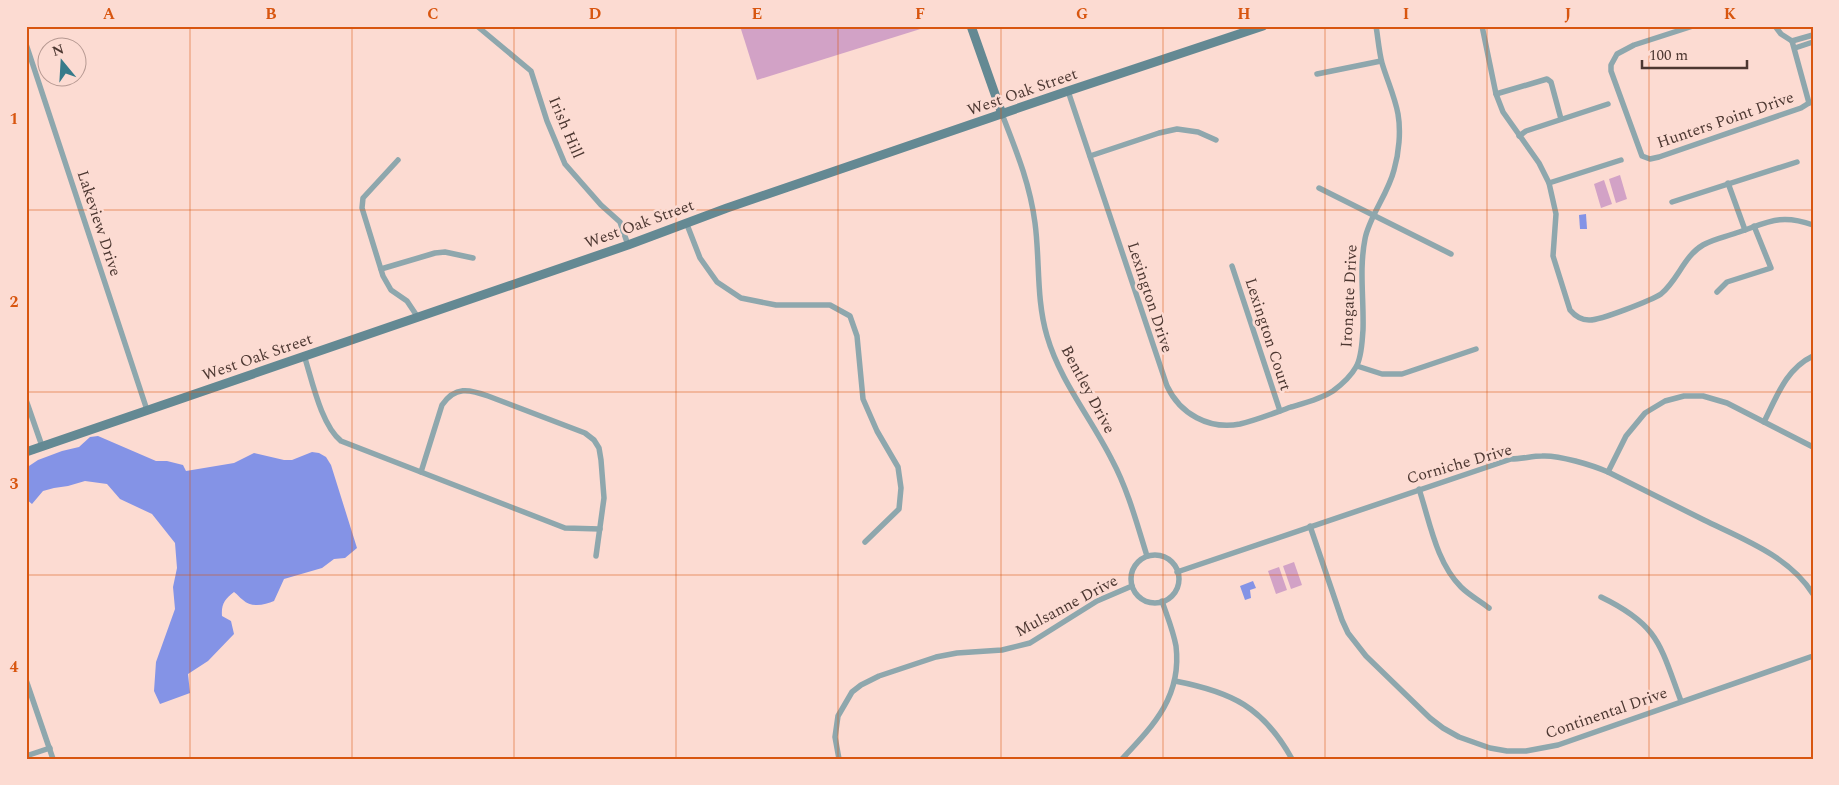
<svg xmlns="http://www.w3.org/2000/svg" width="1839" height="785" font-family="Spectral,serif">
<rect width="100%" height="100%" fill="#fcdbd2"/>
<g fill="#d2a2c6">
<path d="M740,26H930L757,80Z"/>
<path d="M1620,175L1627,199L1616,203L1609,179Z"/>
<path d="M1604,180L1612,204L1601,208L1594,184Z"/>
<path d="M1294,562L1302,585L1291,589L1283,566Z"/>
<path d="M1279,567L1287,590L1276,594L1268,571Z"/>
</g>
<g fill="#8493e6">
<path d="M1586,214L1587,229H1580L1579,215Z"/>
<path d="M98,436L156,461H167L183,465L186,471L234,463L254,453L284,460H292L312,452L319,453L326,457L331,465L357,548L345,558L334,559L322,568L284,579L274,601C265,605 251,608 243,600C239,597 238,595 234,592C225,599 221,604 222,616L231,621L234,634L208,661L188,674L190,693L160,704L154,691L156,662L175,609L173,587L177,568L175,543L152,514L120,499L107,484L85,481L68,486L54,488L43,491L32,504L26,499V468L38,460L62,451L79,447L90,437Z"/>
<path d="M1253,581L1256,588L1250,590L1251,598L1245,600L1240,586Z"/>
</g>
<g fill="none" stroke-linecap="round" stroke-linejoin="round">
<g stroke="#8ea7ad" stroke-width="5.5">
<path d="M477,26L531,71L547,121L565,164L601,205L620,222L628,245"/>
<path d="M1482,26L1496,94L1503,112L1539,163L1549,183L1556,214L1553,256L1570,310C1575,316 1581,320 1589,320C1599,321 1652,300 1661,294C1678,280 1684,256 1703,245C1713,239 1725,237 1736,233C1767,223 1779,213 1813,225"/>
<path d="M1693,26L1634,45L1617,54L1611,65V71L1642,156L1650,159L1659,157L1801,108L1809,103"/>
<path d="M1775,26L1781,34L1792,41"/>
<path d="M1792,41L1809,103"/>
<path d="M1792,41L1813,35"/>
<path d="M26,44L147,410"/>
<path d="M1795,48L1813,42"/>
<path d="M1317,74L1381,61"/>
<path d="M1068,91L1167,386C1180,414 1209,430 1240,424C1257,420 1274,413 1291,407C1305,403 1321,399 1333,391C1341,385 1351,376 1356,367C1362,357 1362,341 1363,330C1364,300 1359,269 1365,239C1369,217 1388,194 1394,170C1399,153 1401,131 1398,114C1395,97 1387,80 1382,63C1379,52 1378,38 1376,26"/>
<path d="M1496,94L1547,79L1551,82L1561,119"/>
<path d="M1002,114C1016,150 1030,184 1035,223C1040,260 1036,299 1047,336C1060,381 1091,418 1112,460C1128,490 1137,524 1147,556"/>
<path d="M1519,136L1526,131L1608,104"/>
<path d="M1090,156L1159,133L1177,129L1198,132L1216,140"/>
<path d="M398,160L363,198L362,208L383,276L391,290L407,301L417,316"/>
<path d="M1549,183L1621,160"/>
<path d="M1728,183L1745,230"/>
<path d="M1319,188L1451,254"/>
<path d="M1672,202L1797,162"/>
<path d="M686,222L700,258L717,282L741,298L776,305H830L850,316L857,336L863,399L877,431L898,467L901,488L899,509L865,542"/>
<path d="M1232,266L1280,411"/>
<path d="M381,269L435,253L445,252L473,258"/>
<path d="M1717,292L1727,282L1771,268L1754,226"/>
<path d="M304,355C312,380 321,425 341,441L565,528L600,529"/>
<path d="M1357,366L1382,374H1402L1476,349"/>
<path d="M26,400L42,446"/>
<path d="M1764,422C1777,396 1786,369 1813,356"/>
<path d="M421,472L442,405C455,386 469,389 488,396L585,433L594,440L599,448L601,460L604,498L596,556"/>
<path d="M1608,472L1626,436L1645,413L1665,401L1684,396H1703L1727,403L1813,447"/>
<path d="M1419,489C1430,522 1436,562 1461,587C1469,595 1480,601 1489,608"/>
<path d="M1310,526L1342,620L1348,633L1366,656L1430,718L1443,728L1459,737L1490,748L1507,751H1526L1558,745L1813,656"/>
<circle cx="1155" cy="579" r="24"/>
<path d="M1177,572L1511,459C1522,459 1532,456 1542,456C1559,455 1592,465 1608,472C1640,488 1672,504 1704,520C1743,539 1789,556 1813,594"/>
<path d="M1601,597C1659,625 1660,645 1681,701"/>
<path d="M26,680L53,759"/>
<path d="M1175,681C1232,692 1263,707 1292,759"/>
<path d="M26,756L50,748"/>
<path d="M839,759L835,737L838,716L852,692L861,685L879,676L936,657L957,653L1002,650L1030,643L1097,601L1132,586"/>
<path d="M1122,759C1154,725 1182,696 1176,646C1173,630 1167,616 1162,601"/>
</g>
<g stroke="#648993" stroke-width="9">
<path d="M971,26L1002,114"/>
<path d="M26,452L628,245L727,208L1068,91L1263,26"/>
</g>
</g>
<path fill="none" stroke="#d85610" stroke-width="1" stroke-opacity="0.55" d="M190,26V759M352,26V759M514,26V759M676,26V759M838,26V759M1001,26V759M1163,26V759M1325,26V759M1487,26V759M1649,26V759M26,210H1813M26,392H1813M26,575H1813"/>
<g text-anchor="middle" stroke-width="5" stroke-linejoin="round" paint-order="stroke">
<g font-size="16" fill="#4c3731" stroke="#fcdbd2">
<text transform="translate(1022 91) rotate(-19)" y="6">West Oak Street</text>
<text transform="translate(1725 119) rotate(-19)" y="6">Hunters Point Drive</text>
<text transform="translate(567 127) rotate(67)" y="6">Irish Hill</text>
<text transform="translate(100 223) rotate(72)" y="6">Lakeview Drive</text>
<text transform="translate(639 223) rotate(-20)" y="6">West Oak Street</text>
<text transform="translate(1348 296) rotate(-87)" y="6">Irongate Drive</text>
<text transform="translate(1151 297) rotate(72)" y="6">Lexington Drive</text>
<text transform="translate(1269 334) rotate(72)" y="6">Lexington Court</text>
<text transform="translate(257 356) rotate(-19)" y="6">West Oak Street</text>
<text transform="translate(1089 389) rotate(62)" y="6">Bentley Drive</text>
<text transform="translate(1459 463) rotate(-16)" y="6">Corniche Drive</text>
<text transform="translate(1066 605) rotate(-28)" y="6">Mulsanne Drive</text>
<text transform="translate(1606 712) rotate(-19)" y="6">Continental Drive</text>
</g>
</g>
<rect width="1839" height="785" fill="none" stroke="#fcdbd2" stroke-width="55"/>
<g transform="translate(62 62) rotate(342)"><circle r="24" fill="#fcdbd2" stroke="#b69992"/>
<path d="M0-4L9 19L0 12L-9 19Z" fill="#377b8a"/>
<text y="-8" font-size="14" font-weight="bold" text-anchor="middle" fill="#4c3731">N</text>
</g>
<path d="M1642 60v8h105v-8" fill="none" stroke="#4c3731" stroke-width="2.5"/>
<text x="1649" y="60" font-size="15" fill="#4c3731" stroke="#fcdbd2" stroke-width="4" paint-order="stroke">100 m</text>
<rect x="28" y="28" width="1784" height="730" fill="none" stroke="#d85610" stroke-width="2"/>
<g font-size="16" text-anchor="middle" font-weight="bold" fill="#d85610">
<text x="109" y="19">A</text>
<text x="271" y="19">B</text>
<text x="433" y="19">C</text>
<text x="595" y="19">D</text>
<text x="757" y="19">E</text>
<text x="920" y="19">F</text>
<text x="1082" y="19">G</text>
<text x="1244" y="19">H</text>
<text x="1406" y="19">I</text>
<text x="1568" y="19">J</text>
<text x="1730" y="19">K</text>
<text x="14" y="124">1</text>
<text x="14" y="307">2</text>
<text x="14" y="489">3</text>
<text x="14" y="672">4</text>
</g>
</svg>
